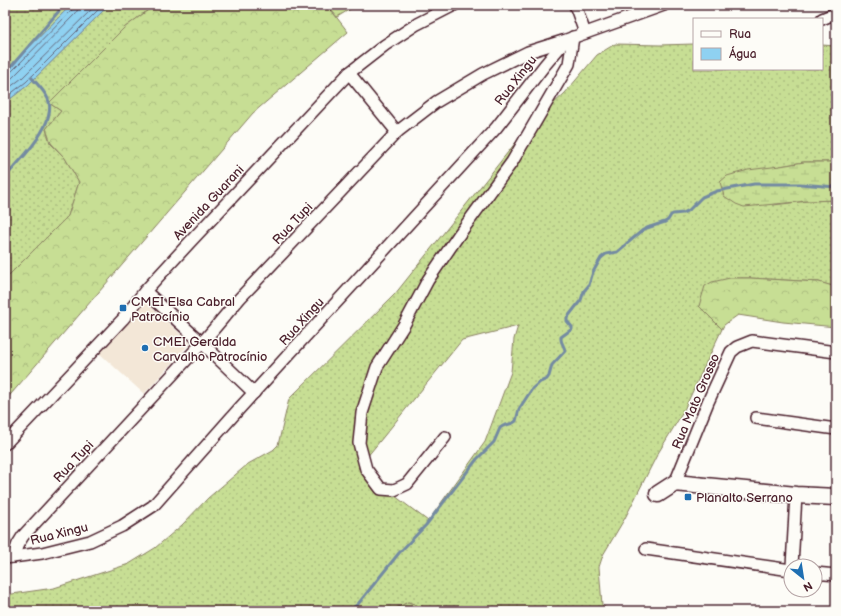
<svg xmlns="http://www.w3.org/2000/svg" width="841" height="616" font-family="'Balsamiq Sans',sans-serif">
<defs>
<pattern id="grass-dots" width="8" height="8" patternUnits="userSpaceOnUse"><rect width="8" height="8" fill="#c7de94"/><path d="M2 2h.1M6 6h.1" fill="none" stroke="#acbe80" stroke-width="1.8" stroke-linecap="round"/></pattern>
<pattern id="forest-crowns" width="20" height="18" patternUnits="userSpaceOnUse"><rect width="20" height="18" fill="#c7de94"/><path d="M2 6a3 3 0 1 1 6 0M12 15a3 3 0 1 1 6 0" fill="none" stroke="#acbe80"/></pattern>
<pattern id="wetland-marsh" width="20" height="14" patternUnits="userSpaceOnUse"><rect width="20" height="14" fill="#c7de94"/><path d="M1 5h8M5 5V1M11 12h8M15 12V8" fill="none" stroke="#acbe80"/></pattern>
</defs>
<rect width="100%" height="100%" fill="#fdfcf7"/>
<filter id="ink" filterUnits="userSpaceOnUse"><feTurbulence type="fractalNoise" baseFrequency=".025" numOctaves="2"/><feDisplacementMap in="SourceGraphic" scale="8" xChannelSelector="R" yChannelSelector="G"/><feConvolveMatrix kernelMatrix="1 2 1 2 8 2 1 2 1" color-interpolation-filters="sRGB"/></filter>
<g filter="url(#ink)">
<path fill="#f3e7d7" d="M146,302L190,343L144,394L99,353Z"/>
<g fill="url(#grass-dots)" stroke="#887e60" fill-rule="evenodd">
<path d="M5,5H71L5,72Z"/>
<path d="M109,5H155L124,28L49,103L61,111L46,129L50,143L65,158L79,182L68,216L5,279V103L28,85Z"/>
<path d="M327,5H357L337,17Z"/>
<path d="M615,44L660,45L694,44V69H822V45L836,46V162H804L780,166L773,205L807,201L836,200V287L819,282L750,278H730L699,306L722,329L683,412L657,455L625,518L603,555L599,567L602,605L610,611H426L425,608L408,602L391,611H5V595L54,588L129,564L155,548L182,525L208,498L248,464L273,450L278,445L289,399L395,294L528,127L565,93L597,55ZM518,326L514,339L511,372L485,442L428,521L358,468L462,340Z"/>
</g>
<g fill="url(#forest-crowns)" stroke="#887e60">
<path d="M155,5H327L348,32L253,113L5,401V279L68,216L79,182L65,158L51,143L46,129L61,111L49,103L124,28Z"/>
<path d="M730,278H750L819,282L836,287V327L783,322L738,315L724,325L722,329L699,306L705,286L712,282Z"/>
</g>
<g fill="url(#wetland-marsh)" stroke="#887e60">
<path d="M804,162H836V200L807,201L744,207L736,204L724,196L720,182L727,176L748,170L780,166Z"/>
<path d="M408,602L425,608L426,611H391Z"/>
</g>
<path fill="#8fd1f1" stroke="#738aa2" d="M71,5H109L28,85L5,103V72Z"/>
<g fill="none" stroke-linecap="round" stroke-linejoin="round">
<g stroke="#66667a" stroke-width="1">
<path d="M5,75L9,74L15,68L73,9L74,5"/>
<path d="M5,80L11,79L18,72L76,13L78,9L79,5"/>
<path d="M5,91L22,78L96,5"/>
<path d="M5,98L26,82L103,5"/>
</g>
<g stroke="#738aa2" stroke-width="3">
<path d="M5,72L9,69L59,11L65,5"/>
<path d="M5,177C20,161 58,123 48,99C44,90 37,84 31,77"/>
<path d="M349,611L358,604L399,553L426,525L477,459L494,442L500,428L503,426L513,423L516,421L519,409L532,389L540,382L547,379L549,376L552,365L565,351C565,346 560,343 561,337L572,329V327L567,321V318L581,300L584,291L589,285L593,272L601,258L606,254L617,252L643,230L647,228L665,222L668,220L671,215L673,214L683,213L689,210L702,197L717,191L754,184H800L836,187"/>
</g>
<g stroke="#4a1f2b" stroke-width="14">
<g id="street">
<path d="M575,5L585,33"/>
<path d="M822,19L836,13"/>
<path d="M349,73L397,132"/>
<path d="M145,291L202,343L254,393"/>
<path d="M756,418L836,429"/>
<path d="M445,437L407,484L394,490L381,489L366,469L359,443L362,413L377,367L404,325L428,280L458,236L512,162L569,64L573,37"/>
<path d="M5,444L123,319L145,291L190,242L349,73L385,45L417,24L454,5"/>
<path d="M675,483L708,402L731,352L737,347L752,341L836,352"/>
<path d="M646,549L791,570"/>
<path d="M13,557L18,544L23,536L202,343L240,298L397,132L436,102L483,74L528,52L566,40L664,5"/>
<path d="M5,558L42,553L90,541L122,526L153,506L238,410L496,128L544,66L565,41"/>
<path d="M792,566L796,495"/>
<path d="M815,573L836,575"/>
</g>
</g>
<g stroke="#4a1f2b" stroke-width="19">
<path id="secondary" d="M658,494L675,483L796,495L836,497"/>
</g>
<use href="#street" stroke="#fdfcf7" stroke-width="11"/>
<use href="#secondary" stroke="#fdfcf7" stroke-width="16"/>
</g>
</g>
<g fill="#1f6fb2" stroke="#fdfcf7" stroke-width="1.5">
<rect x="119" y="304" width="8" height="8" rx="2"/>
<circle cx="145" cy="348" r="4"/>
<rect x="684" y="493" width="8" height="8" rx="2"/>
</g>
<g text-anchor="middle" stroke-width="3" stroke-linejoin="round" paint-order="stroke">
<g font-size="13" fill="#4a1f2b" stroke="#fdfcf7">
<text transform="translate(515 80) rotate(-52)" y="5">Rua Xingu</text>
<text transform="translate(208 202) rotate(-47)" y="5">Avenida Guarani</text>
<text transform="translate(292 223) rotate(-47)" y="5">Rua Tupi</text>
<text transform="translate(301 321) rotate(-48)" y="5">Rua Xingu</text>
<text transform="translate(695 401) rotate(-67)" y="5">Rua Mato Grosso</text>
<text transform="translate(73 461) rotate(-47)" y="5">Rua Tupi</text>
<text transform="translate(59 533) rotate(-14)" y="5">Rua Xingu</text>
</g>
<g font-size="13" fill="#4a1f2b" stroke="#fdfcf7" text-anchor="start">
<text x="131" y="306">CMEI Elsa Cabral<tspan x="131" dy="15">Patrocínio</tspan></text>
<text x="153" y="346">CMEI Geralda<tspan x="153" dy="15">Carvalho Patrocínio</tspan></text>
<text x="696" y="502">Planalto Serrano</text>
</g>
</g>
<rect width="841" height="616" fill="none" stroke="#fdfcf7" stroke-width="20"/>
<rect x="10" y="10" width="821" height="596" fill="none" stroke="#4a1f2b" stroke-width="1.5" filter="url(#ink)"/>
<rect x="693" y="18" width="130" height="52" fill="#fdfcf7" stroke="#b5a4a5"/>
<rect x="701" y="31" width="20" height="6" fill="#fdfcf7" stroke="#b5a4a5"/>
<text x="729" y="38" font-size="12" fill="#4a1f2b">Rua</text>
<rect x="701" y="48" width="20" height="12" fill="#8fd1f1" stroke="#b5a4a5"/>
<text x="729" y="58" font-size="12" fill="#4a1f2b">Água</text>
<g transform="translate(803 578) rotate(150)"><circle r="19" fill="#fdfcf7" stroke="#b5a4a5"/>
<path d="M0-3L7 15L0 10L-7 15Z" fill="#1f6fb2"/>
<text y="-6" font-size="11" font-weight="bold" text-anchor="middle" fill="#4a1f2b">N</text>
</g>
</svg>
